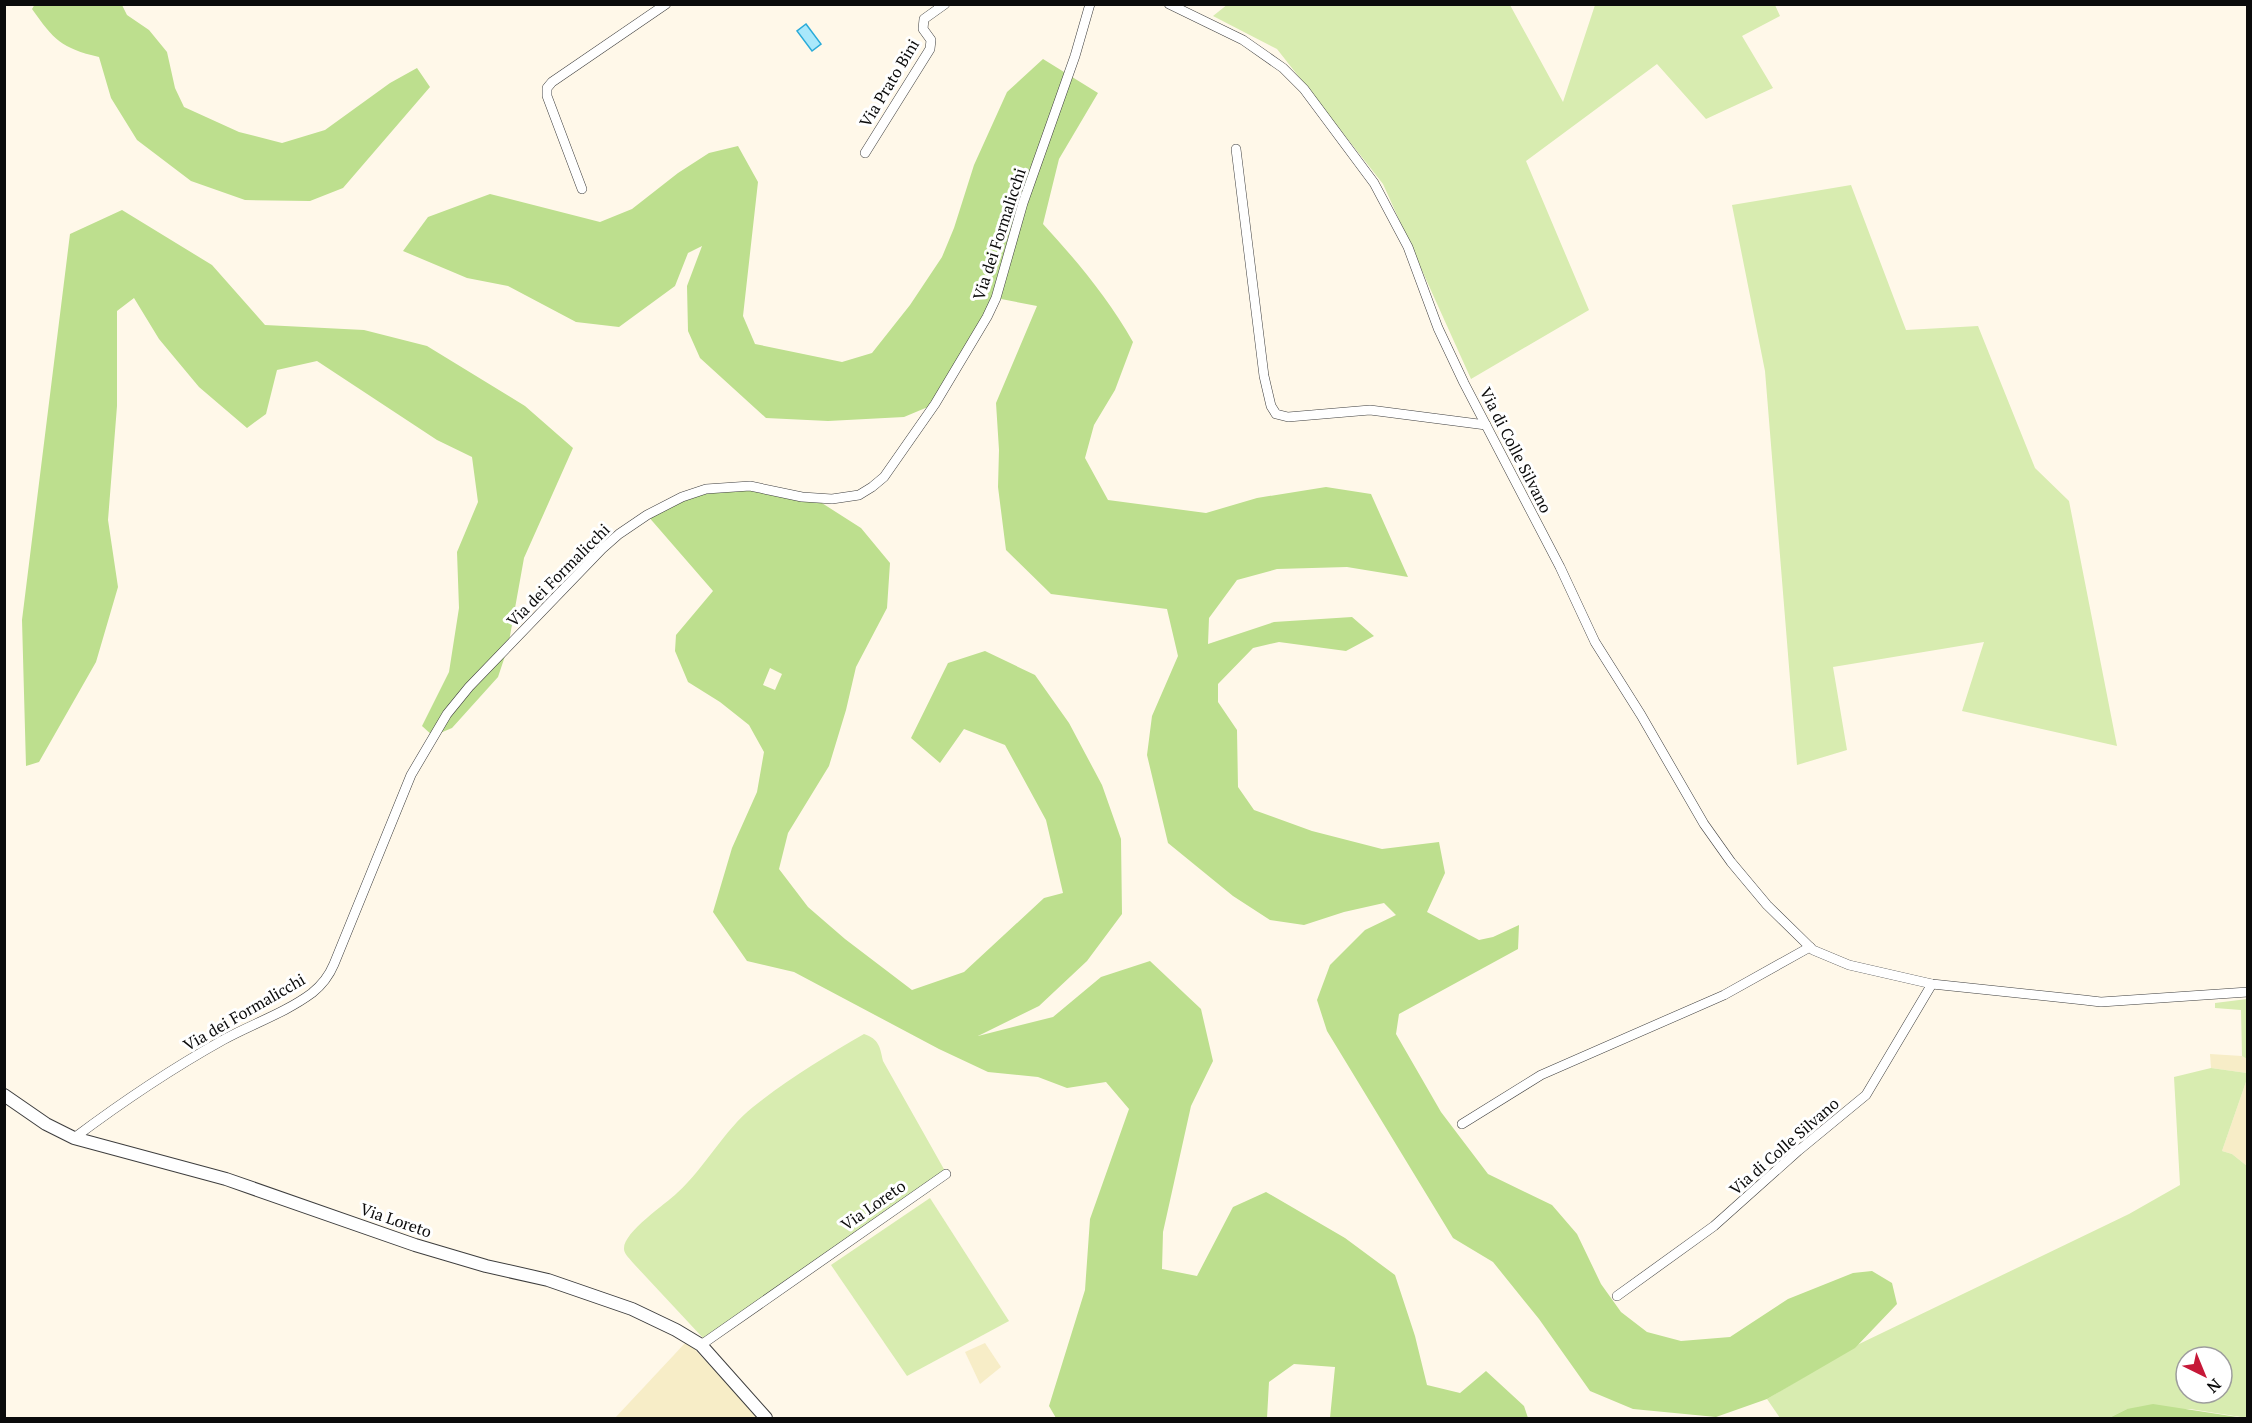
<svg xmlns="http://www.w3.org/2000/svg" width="2252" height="1423" font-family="'PT Serif',serif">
<rect width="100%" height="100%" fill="#fff8e9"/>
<g fill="#f7edc7">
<path d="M2210,1054L2242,1056L2247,1059V1073L2211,1068Z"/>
<path d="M2247,1079V1166L2232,1154L2222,1151Z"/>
<path d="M687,1341L759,1418H615Z"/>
<path d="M985,1343L1001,1367L980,1384L965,1352Z"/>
</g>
<g fill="#d8ecb0" fill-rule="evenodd">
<path d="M1228,4L1510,5L1563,102L1595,5H1775L1780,16L1742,36L1773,88L1706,119L1657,64L1526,161L1589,310L1471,379L1383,184L1277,49L1213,16Z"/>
<path d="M1851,185L1906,330L1978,326L2035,468L2069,501L2117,746L1962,711L1984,642L1833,667L1847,750L1797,765L1765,371L1732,205Z"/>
<path d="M2247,999H2248L2247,1059L2242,1056L2241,1010L2215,1008V1003Z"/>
<path d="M864,1034C879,1039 880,1047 883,1061L945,1171L703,1338L634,1264C631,1260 624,1254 624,1249C623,1232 666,1204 677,1193C705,1168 724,1130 753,1107C788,1079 826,1056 864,1034Z"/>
<path d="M2211,1068L2247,1073V1079L2222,1151L2232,1154L2247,1166V1418L2190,1409H2127L2109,1418H1780L1767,1399L1857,1345L2129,1214L2180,1185L2174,1077ZM2186,1357H2222V1393H2186Z"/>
<path d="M930,1198L1009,1321L907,1376L831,1265Z"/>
</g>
<g fill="#bddf8e" fill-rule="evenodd">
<path d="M35,4L122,5L127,15L149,30L167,52L175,88L184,107L239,132L282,143L325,130L390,83L417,68L430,87L343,188L310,201L245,200L191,181L137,140L111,98L99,57C61,48 54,40 32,9Z"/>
<path d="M1043,59L1098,93L1059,159L1043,224C1077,261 1108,298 1133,342L1115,390L1094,425L1085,458L1108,500L1206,513L1257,498L1326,487L1371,494L1408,577L1347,567L1277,569L1237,580L1209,618L1208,644L1274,622L1352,617L1374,636L1346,651L1279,642L1253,648L1218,684V702L1237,730L1238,787L1254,810L1312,831L1382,849L1439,842L1445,873L1427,912L1479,940L1493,937L1519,925L1518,949L1399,1014L1396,1034L1441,1112L1488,1174L1552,1205L1577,1234L1601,1284L1621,1312L1647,1332L1681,1341L1730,1337L1788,1299L1853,1273L1872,1271L1892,1283L1897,1304L1855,1348L1767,1399L1716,1417L1633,1409L1590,1391L1539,1319L1493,1262L1453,1238L1327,1031L1317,1000L1330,965L1365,930L1396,915L1384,903L1344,912L1304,925L1270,920L1233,896L1168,843L1147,755L1152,716L1178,656L1167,609L1051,594L1006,550L998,487L999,450L996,403L1037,306L996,298L935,404L904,417L828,421L766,418L700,358L688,331L687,286L702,246L688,253L675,286L619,327L576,322L508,286L467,278L403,251L428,217L490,194L600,222L632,209L678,173L709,153L738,146L758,182L743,316L755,344L842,362L872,353L910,305L942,257L954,228L974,165L1007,92Z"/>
<path d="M122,210L212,265L265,325L364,330L427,346L525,406L573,448L524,558L508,647L498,677L452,728L433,736L422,726L449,672L459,608L457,552L478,502L472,457L437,440L317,361L277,370L266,414L247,428L199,387L159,339L134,298L117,311V406L108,520L118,587L96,662L39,762L26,766L22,620L70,234Z"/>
<path d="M719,487L814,498L861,528L890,563L887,608L856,667L846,710L829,766L788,833L779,869L808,907L845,939L912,990L964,972L1044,898L1063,893L1046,820L1005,745L964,729L940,763L911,738L948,663L985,651L1035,675L1069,723L1102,785L1121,839L1122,914L1087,961L1039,1006L978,1036L1053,1017L1101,977L1150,961L1201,1009L1213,1061L1191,1106L1163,1232L1162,1269L1197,1276L1233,1207L1266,1192L1345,1238L1395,1275L1415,1336L1427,1385L1460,1393L1486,1371L1524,1406L1528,1418H1330L1335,1367L1294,1364L1269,1382L1267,1418H1056L1049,1406L1085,1290L1090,1219L1129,1109L1106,1082L1067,1088L1038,1077L988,1072L939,1049L794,972L747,961L713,912L732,848L757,792L764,752L749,725L720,702L688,682L675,651L676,635L713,591L647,515ZM770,668L782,674L775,690L763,685Z"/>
<path d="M2153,1404L2244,1418H2109L2127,1409Z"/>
</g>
<path fill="#a9e8fb" stroke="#2aabd9" stroke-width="1.5" d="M806,24L821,44L812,51L797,31Z"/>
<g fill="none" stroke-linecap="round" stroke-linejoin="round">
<g stroke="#3e3e3e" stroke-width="10">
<g id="minor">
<path d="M1169,4L1243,40L1283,68L1304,89L1374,183L1408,247L1438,328L1464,383L1560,567L1595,642L1641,715L1704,824L1731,862L1767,905L1813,950L1849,965L1932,984L2084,1000L2101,1002L2248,992"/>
<path d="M1236,149L1264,376L1271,406L1276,414L1288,417L1370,410L1486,425"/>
<path d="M865,153L930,49L931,40L923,29L924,19L945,4"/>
<path d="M582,189L547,96V88L552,82L666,4"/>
<path d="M1462,1124L1541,1075L1724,995L1810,947"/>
<path d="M74,1138C122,1102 171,1069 223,1040C252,1024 285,1013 312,993C322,985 329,976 334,964L411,775L447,714L469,687L602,549L619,534L647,515L682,497L706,489L750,486L802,497L832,499L859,495L872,487L884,477L935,404L987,317L996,298L1023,203L1075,56L1090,4"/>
<path d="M1617,1296L1714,1226L1798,1151L1866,1095L1932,984"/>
<path d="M701,1345L946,1174"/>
</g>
</g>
<g stroke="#3e3e3e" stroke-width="14">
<path id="tertiary" d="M4,1095L46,1124L74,1138L226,1179L415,1245L486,1266L548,1280L632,1309L676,1330L701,1345L766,1418"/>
</g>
<use href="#minor" stroke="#fff" stroke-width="9"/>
<use href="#tertiary" stroke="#fff" stroke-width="12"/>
</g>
<g text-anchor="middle" stroke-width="6" stroke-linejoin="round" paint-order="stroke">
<g font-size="16" fill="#0b0b0b" stroke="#fff">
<text transform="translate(889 83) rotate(-59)" y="6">Via Prato Bini</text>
<text transform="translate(999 234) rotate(-72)" y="6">Via dei Formalicchi</text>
<text transform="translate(1516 450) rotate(63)" y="6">Via di Colle Silvano</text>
<text transform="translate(558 575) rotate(-45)" y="6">Via dei Formalicchi</text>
<text transform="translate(244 1012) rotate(-30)" y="6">Via dei Formalicchi</text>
<text transform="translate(1784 1146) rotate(-41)" y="6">Via di Colle Silvano</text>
<text transform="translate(873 1205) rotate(-35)" y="6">Via Loreto</text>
<text transform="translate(396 1220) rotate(19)" y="6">Via Loreto</text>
</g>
</g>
<rect width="2252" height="1423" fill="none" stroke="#0b0b0b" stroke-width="12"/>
<g transform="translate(2204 1375) rotate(137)"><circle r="28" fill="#ffffff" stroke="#9d9d9d" stroke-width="1.5"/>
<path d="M0-4.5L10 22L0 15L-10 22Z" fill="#c61838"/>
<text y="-9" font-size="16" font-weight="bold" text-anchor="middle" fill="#0b0b0b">N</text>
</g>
</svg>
